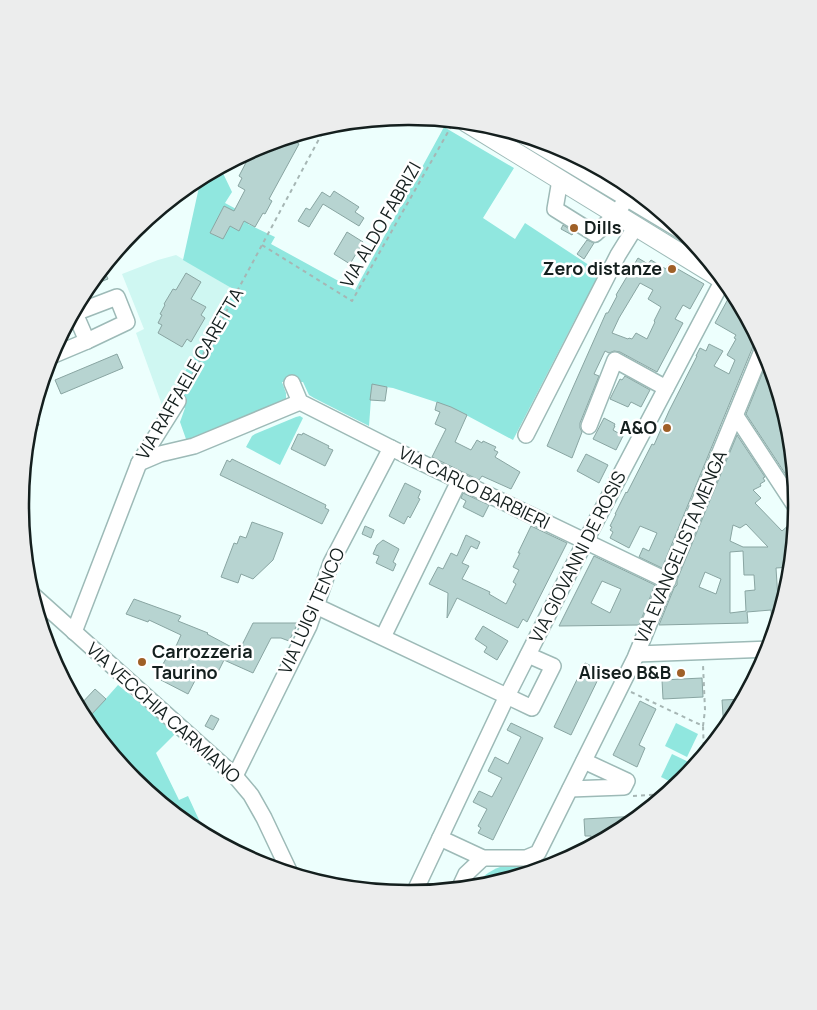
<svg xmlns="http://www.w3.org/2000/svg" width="817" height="1010" font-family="Manrope,sans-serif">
<rect width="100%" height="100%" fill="#edfffd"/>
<path fill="#cff7f2" d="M176,255L233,289L163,408L136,333L144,329L122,274L158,260Z"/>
<g fill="#90e7df">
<path d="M444,127L514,168L483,218L515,239L525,223L601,273L579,312L513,440L451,407L393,388L372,385L369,426L314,398L309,395L303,382H282L286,393V400L190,440L186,439L180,422L185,408L169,399L233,289L183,260L201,178L220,167L232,192L225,203L238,210L237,213L224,206L210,233L223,239L230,226L239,231L248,215V224L275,237L271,244L355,290Z"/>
<path d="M300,416L303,418L280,465L246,447L252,436L255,434L296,417Z"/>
<path d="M118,685L177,732L156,753L179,800L188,796L206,835L192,828L134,780L86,721Z"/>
<path d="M676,723L698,734L687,757L665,746Z"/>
<path d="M672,754L695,765L683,780L677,785L661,777Z"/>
<path d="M557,864L484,886L475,887C481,877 489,871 500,867Z"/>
</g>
<g fill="#b7d4d1" stroke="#89a5a2" fill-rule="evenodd">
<path d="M301,134L296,142L299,144L269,199L272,201L265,214L263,213L255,227L244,221L239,231L230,226L223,239L210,233L224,206L234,211L245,190L238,186L242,178L239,176L250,155L246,153L260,146Z"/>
<path d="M334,191L359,207L355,212L364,218L359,226L323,204L309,227L298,221L306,208L310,210L322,192L330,197Z"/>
<path d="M563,225L574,232L572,235L561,229Z"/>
<path d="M347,232L363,242L350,264L334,254Z"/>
<path d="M587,240L594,243L584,259L577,254Z"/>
<path d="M638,258L648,264L651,260L666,269L669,264L704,284L690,309L683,305L675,319L683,323L657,372L620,352L614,351L609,353L605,351L594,374L599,376L580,423V428L582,432L572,458L547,446L606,313H608L617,296L616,295ZM640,283L653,290L648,299L661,307L654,321L655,322L647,339L636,333L632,339L629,338L628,339L612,333L619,318Z"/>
<path d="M103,268L108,279L87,287Z"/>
<path d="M186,273L201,282L191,299L206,307L201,315L205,318L191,342L187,339L182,347L158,333L162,325L158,323L162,315L160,314L165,305L164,304L173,289L176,290Z"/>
<path d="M728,299L741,307L759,340L754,344L662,568L639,557L643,548L649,551L657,533L640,526L629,548L610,538L613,532L610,530L612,527L610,526L616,514H615L626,492L627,493L652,444L654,445L669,411L697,356H696L700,348L706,351L709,344L723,351L714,366L729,374L735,360L727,355L736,339L734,338L736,335L715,323Z"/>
<path d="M117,354L123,368L61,394L55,380Z"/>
<path d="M768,359L790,429L794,479L792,484L746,414Z"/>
<path d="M625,376L650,390L641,407L631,402L628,407L610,399L620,379L622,380Z"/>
<path d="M372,384L387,387L385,401L370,400Z"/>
<path d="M437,402L451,407L467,415L455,442L471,450L477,440L482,443L483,441L496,447L494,450L498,452L495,457L520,472L511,489L482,476L479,480L432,457L446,429L435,424L440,412L435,410Z"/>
<path d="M33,410L39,425L27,430L28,429Z"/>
<path d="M604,418L615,424L614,426H615L613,430L623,436L616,450L593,439Z"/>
<path d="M303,433L329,446L328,448L333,450L325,466L291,449L298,434L302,435Z"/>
<path d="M737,435L765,477L763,478L765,481L760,484L761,486L753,490L761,498L755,503L782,531L791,523L792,546L791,567L776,568L779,615L773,635L771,610L747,612L748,623L659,625L674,588L677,585V580ZM746,524L768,547H743L730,541L733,525L740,528ZM743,551L744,575H754L755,590L745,591L746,611L730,613V552ZM705,572L721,579L716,594L699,587Z"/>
<path d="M586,454L608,465L599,483L577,471Z"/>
<path d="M232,459L326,505L325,508L329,510L322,524L220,475L227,460L230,462Z"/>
<path d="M405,483L421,491L418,498L420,499L410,518L408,516L404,524L389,516Z"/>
<path d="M463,493L489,505L483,517L463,507L466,501L461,498Z"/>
<path d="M252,522L283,533L273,560L253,579L241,574L238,583L221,577L234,543L237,544L240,536L246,538Z"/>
<path d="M365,526L374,530L371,538L362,534Z"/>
<path d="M531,526L567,543L527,622L523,619L518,628L457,598L447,618L448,593L429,584L438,567L443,569L451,553L457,556L466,535L480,542L477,549L471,546L462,563L469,566L462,579L490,592L489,594L506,604L516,584L513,582L519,570L513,567L520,553H518Z"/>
<path d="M383,540L399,549L393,562L396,564L393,571L376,563L379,556L373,554L377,545Z"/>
<path d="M594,556L655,585L639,625L559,626ZM602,581L621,589L610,613L591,603Z"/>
<path d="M134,599L181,616L178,621L208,633L207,634L239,651L253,623H298L289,641L281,638H271L253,673L224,660L215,678L200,671L188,694L159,679L163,671L160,669L170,652L173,653L181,635L149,620L148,622L126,614Z"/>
<path d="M483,626L508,641L497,660L484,652L487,647L475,639Z"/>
<path d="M585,663L602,671L571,735L554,727Z"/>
<path d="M702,678L703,697L663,699L662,680Z"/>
<path d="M95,689L106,699L91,715L80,705Z"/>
<path d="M743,699L731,721L724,730L722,700Z"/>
<path d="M640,701L656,709L639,745L645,748L637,767L613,755Z"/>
<path d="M211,715L219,719L213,730L205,726Z"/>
<path d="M511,723L543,738L493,840L478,833L481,828L478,826L487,809L473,802L479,791L492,797L502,778L488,771L495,757L508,764L521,737L507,730Z"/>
<path d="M639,816L624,828L605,838L591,839V836H585L584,819Z"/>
</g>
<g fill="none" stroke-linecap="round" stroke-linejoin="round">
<g stroke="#9dbab7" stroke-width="18">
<g id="minor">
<path d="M521,135L686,234"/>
<path d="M560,180L555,209L595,234L617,214L632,188"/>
<path d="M74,311L87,341"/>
<path d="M49,357L87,341L127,322L117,297L75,313"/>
<path d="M292,383L300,402L391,448L668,581"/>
<path d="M736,416L797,509"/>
<path d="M589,426L615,360L666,388"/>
<path d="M526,435L618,255L636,226"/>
<path d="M139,463L160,454L194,446L300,402"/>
<path d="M32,594L235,776L251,795L264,818L290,873"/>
<path d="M316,606L532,708L553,666L528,655"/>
<path d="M74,632L139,463L178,401"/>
<path d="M383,637L459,481"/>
<path d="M637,654L769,649"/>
<path d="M235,776L309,626L331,563L391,448"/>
<path d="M570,789L624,787L627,781L584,761"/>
<path d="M440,838L483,858H526L538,853L635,658L763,348"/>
<path d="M459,889L466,874L483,858"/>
<path d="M414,893L507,696L585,542L723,280"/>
</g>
</g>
<g stroke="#9dbab7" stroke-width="21">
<path id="major" d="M466,122L725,281"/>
</g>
<g stroke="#a6b6b4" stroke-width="2" stroke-dasharray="4 4" stroke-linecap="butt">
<path d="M262,245L352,301L452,125"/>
<path d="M184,390L326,126"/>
<path d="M631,692L703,726L704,754"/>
<path d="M703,726L705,710L703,665"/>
<path d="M633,796L665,794"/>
</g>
<use href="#minor" stroke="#fff" stroke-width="15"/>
<use href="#major" stroke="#fff" stroke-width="19"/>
</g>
<g fill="#9f6027" stroke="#fff" stroke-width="2">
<circle cx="574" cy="228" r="5"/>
<circle cx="672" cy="269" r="5"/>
<circle cx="667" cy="428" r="5"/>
<circle cx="142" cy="662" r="5"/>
<circle cx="681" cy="673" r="5"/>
</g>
<g text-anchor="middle" stroke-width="5" stroke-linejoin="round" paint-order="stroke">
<g font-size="18" fill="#141f1e" stroke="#fff">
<text transform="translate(381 225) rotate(-60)" y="6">VIA ALDO FABRIZI</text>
<text transform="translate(190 374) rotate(-60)" y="6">VIA RAFFAELE CARETTA</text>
<text transform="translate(474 488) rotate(26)" y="6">VIA CARLO BARBIERI</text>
<text transform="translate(681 547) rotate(-67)" y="6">VIA EVANGELISTA MENGA</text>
<text transform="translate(578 557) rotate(-63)" y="6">VIA GIOVANNI DE ROSIS</text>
<text transform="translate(312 611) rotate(-66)" y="6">VIA LUIGI TENCO</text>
<text transform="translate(163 713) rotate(42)" y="6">VIA VECCHIA CARMIANO</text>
</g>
<g font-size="18" font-weight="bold" fill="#141f1e" stroke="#fff" text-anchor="end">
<text x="584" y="234" text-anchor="start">Dills</text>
<text x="662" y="275">Zero distanze</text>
<text x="657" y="434">A&amp;O</text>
<text x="152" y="658" text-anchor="start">Carrozzeria<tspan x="152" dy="21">Taurino</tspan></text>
<text x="671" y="679">Aliseo B&amp;B</text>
</g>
</g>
<path d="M0 0H817V1010H0ZM408 125H409A379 379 0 0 1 788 504V506A379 379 0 0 1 409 885H408A379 379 0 0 1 29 506V504A379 379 0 0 1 408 125Z" fill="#eceded" fill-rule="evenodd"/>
<path fill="none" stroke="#141f1e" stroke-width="2.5" d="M408 125H409A379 379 0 0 1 788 504V506A379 379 0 0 1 409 885H408A379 379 0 0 1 29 506V504A379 379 0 0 1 408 125Z"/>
</svg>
